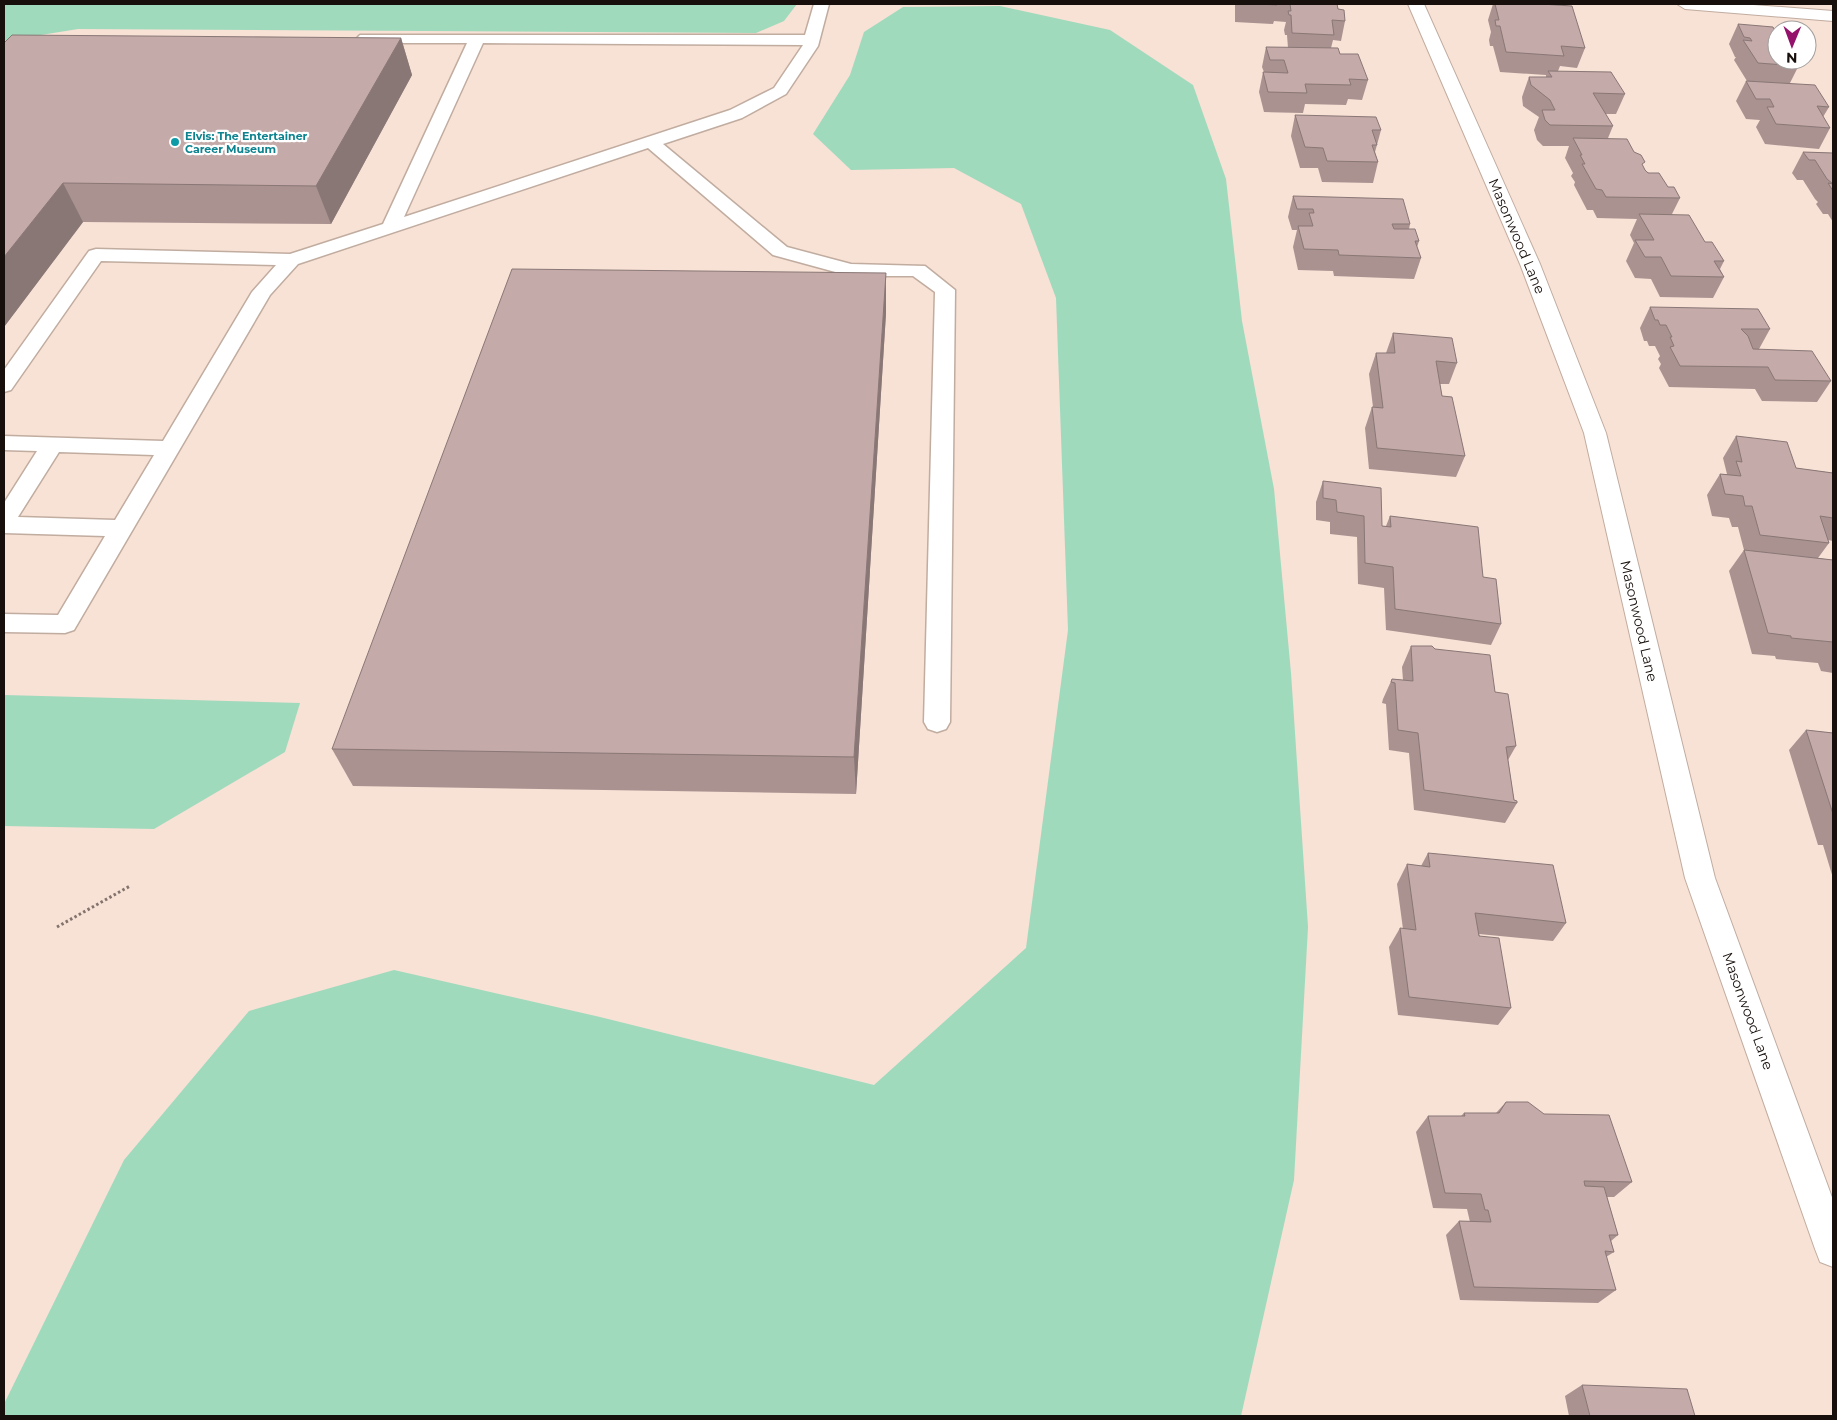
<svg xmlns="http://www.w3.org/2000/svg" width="1837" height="1420" font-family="Montserrat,sans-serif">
<rect width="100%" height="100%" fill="#f8e1d5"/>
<g fill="#9fdabd">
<path d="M4,4H797L784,21L756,33L78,29L4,41Z"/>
<path d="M1000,6L1110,30L1193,85L1226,179L1242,321L1274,489L1291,673L1308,927L1294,1180L1241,1416H4V1404L124,1160L249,1011L394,970L600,1017L874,1085L1026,948L1068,630L1056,298L1021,204L954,168L851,170L813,134L850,75L864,32L903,7Z"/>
<path d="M4,695L300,703L285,752L154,829L4,826Z"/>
</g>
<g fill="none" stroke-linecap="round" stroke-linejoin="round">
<g stroke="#c1aca0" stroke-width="3">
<path id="lane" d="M814,4H829L818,46L786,94L742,118L663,144L787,247L851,264L925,266L955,290L950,722L946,729L937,732L928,729L924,722L935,292L913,276H850L773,255L648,148L298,264L270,295L74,630L65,633L4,632V614L58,615L105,536L4,533V503L37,451L4,450V436L163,441L252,292L276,265L101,261L11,390L4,392V370L89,251L96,249L290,254L383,224L467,43H365L357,38L360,35H805ZM483,43L803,45L774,88L730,110L404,217ZM59,452L154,455L115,520L18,517Z"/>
</g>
<g stroke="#c1aca0" stroke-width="2">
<path id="street" d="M1408,4H1424L1540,264L1606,433L1715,878L1833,1200V1267L1820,1262L1815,1249L1685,878L1584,433L1520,264Z"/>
</g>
<g stroke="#c1aca0" stroke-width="2">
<path id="secondary" d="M1677,4H1740L1833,11V21L1685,9Z"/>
</g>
<path stroke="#83736c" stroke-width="3" stroke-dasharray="2.5 2.5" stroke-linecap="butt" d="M57,927L130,886"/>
<use href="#lane" fill="#fff" fill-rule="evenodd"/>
<use href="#street" fill="#fff" fill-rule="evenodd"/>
<use href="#secondary" fill="#fff" fill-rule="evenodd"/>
</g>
<g fill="#a99290">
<path d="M1235,4H1337L1338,9L1345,21L1341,41L1333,40L1331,48L1340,54L1368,80L1362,100L1348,99L1346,105L1305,104L1303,113L1264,112L1259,92L1263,72H1264L1262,67L1266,47L1288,48L1287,35H1285L1284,30L1286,22L1274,21L1273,24L1235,22Z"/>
<path d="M1493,4H1541L1585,48L1577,68L1560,66L1558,71L1625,94L1616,114H1605L1613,126L1608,138L1643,167L1645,170L1668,187L1680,198L1672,214L1705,242L1724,261L1720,269L1724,277L1713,298L1660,297L1651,279L1635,278L1626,261L1634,243L1630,235L1637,219L1597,218L1593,210H1587L1574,185L1575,182L1571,176L1573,173L1565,158L1569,146H1543L1537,140L1534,130L1539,117L1523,106L1522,97L1529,77H1546V75L1500,72L1493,46H1490L1489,40L1491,32L1488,20Z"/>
<path d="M1738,24L1777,35V60L1800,63L1790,83L1829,107L1823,117L1830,128L1819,149L1765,144L1756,127L1760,120L1746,119L1736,101L1746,81H1747L1734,60L1736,57H1735L1729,44Z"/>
<path d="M401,38L412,75L331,224L83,222L4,327V43Z"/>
<path d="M1295,115L1381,130L1375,152L1378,162L1373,183L1322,182L1318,168H1300L1291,136Z"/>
<path d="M1803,152L1833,153V222L1828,214H1823L1816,204L1818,202L1815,199L1803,180H1797L1792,173Z"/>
<path d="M1293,196L1410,224L1409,229L1419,241L1417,247L1421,258L1414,279L1334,276L1333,271L1298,270L1293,247L1297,230H1292L1288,217Z"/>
<path d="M886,273V313L856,794L353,786L332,749Z"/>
<path d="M1650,307L1770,329L1759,349L1831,381L1817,402L1762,401L1755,389L1669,387L1659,368L1661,364L1658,359L1660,356L1655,346H1649L1647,341H1644L1640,328Z"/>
<path d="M1393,333L1457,363L1449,384H1440L1442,396L1465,456L1456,477L1369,469L1365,428L1372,407H1373L1369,374L1376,353H1386Z"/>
<path d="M1736,436L1796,468L1833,473V541L1828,540L1829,543L1818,558L1833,560V673L1821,671L1818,663L1776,659L1775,656L1752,654L1729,571L1744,550L1738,527H1732L1729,518L1712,516L1707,495L1720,474H1727L1723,458Z"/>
<path d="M1323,481L1382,526H1386L1390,516L1483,577L1501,624L1491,645L1386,630L1384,588L1358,584L1357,537L1330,534V522L1316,520V502Z"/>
<path d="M1411,646L1435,649L1495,692L1516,746L1508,760L1514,800L1517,803L1505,823L1414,810L1409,753L1389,750L1386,704L1382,703L1383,699L1392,679L1403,680L1402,667Z"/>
<path d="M1806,730L1833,733V878L1823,845H1818L1789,750Z"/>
<path d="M1428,853L1566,923L1553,941L1479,934L1511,1008L1498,1025L1398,1015L1389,947L1400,928L1403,929L1397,884L1407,864L1421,866Z"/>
<path d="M1506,1102L1632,1182L1614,1197H1607L1618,1235L1611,1241L1614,1252L1606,1257L1616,1290L1598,1303L1460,1300L1446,1235L1459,1221L1470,1222L1467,1209L1433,1208L1416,1132L1428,1116H1461L1464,1113H1496Z"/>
<path d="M1582,1385L1695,1416H1569L1565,1396Z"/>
</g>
<g fill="#897776">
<path d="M401,38L412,75L331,224L316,186Z"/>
<path d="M63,183L83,222L4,327V257Z"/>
<path d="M886,273V313L856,794L854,757Z"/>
</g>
<g fill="#c4aaa8" stroke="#897776">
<path d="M1258,4H1277V5Z"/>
<path d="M1290,4H1337L1338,9L1344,10L1345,21L1332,20L1334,35L1292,33L1291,15H1289L1288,11H1291Z"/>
<path d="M1495,4H1541L1572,6L1585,48L1561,46L1564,56L1506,52L1500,26H1496L1495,20H1499Z"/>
<path d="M1738,24L1773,27L1777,35V39H1770L1772,42L1777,43V60H1796L1800,63H1797L1798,66L1758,63L1743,40L1752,41L1750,38L1744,37Z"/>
<path d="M12,35L401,38L316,186L63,183L4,257V43Z"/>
<path d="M1266,47L1338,48L1340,54H1358L1368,80L1349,79L1351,85L1305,84L1307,93L1268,92L1263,72L1288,73L1284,60H1270Z"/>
<path d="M1548,71L1611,72L1625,94L1593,93L1613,126L1550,125L1545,120L1542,110H1555L1550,100L1531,85L1529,77H1552Z"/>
<path d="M1746,81L1815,85L1829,107L1817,106L1830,128L1776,124L1767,107H1774L1770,99H1756Z"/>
<path d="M1295,115L1376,117L1381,130H1372L1377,145H1372L1378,162L1327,161L1323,148L1305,147Z"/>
<path d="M1573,138L1627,139L1634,152L1641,155L1645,162L1642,164L1645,170L1648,173H1659L1668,187H1674L1680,198L1606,197L1602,190L1596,189L1582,164H1585L1580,155H1582Z"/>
<path d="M1803,152L1833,153V191L1828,183L1833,184L1827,179L1815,160H1809Z"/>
<path d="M1293,196L1403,199L1410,224H1392L1394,229H1415L1419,241H1415L1421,258L1339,255L1338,250L1304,249L1298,226H1313L1309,213H1314L1313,209H1297Z"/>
<path d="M1639,214L1689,215L1705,242H1712L1724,261H1714L1724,277L1671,276L1661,257H1645L1635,240H1654Z"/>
<path d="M512,269L886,273L854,757L332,749Z"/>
<path d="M1650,307L1758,309L1770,329H1741L1748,336L1753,349L1812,351L1831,381L1775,380L1768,367L1680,366L1670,347L1674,346L1670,337H1672L1666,325H1660L1658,320H1655Z"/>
<path d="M1393,333L1452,338L1457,363L1436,361L1442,396L1452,397L1465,456L1377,448L1372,407L1383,408L1376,353H1395Z"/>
<path d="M1736,436L1787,442L1796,468L1833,473V518L1820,516L1829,543L1760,535L1752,506H1745L1743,496L1725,494L1720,474L1741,476L1736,461L1742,462Z"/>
<path d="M1323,481L1381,488L1382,526L1391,527L1390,516L1478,527L1483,577L1496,579L1501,624L1395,609L1393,567L1365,563L1364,516L1337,512L1336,500L1323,498Z"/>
<path d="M1744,550L1833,560V642L1791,638V636L1768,633Z"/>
<path d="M1411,646H1432L1435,649L1490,655L1495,692L1508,694L1516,746L1506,747L1514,800L1517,801V803L1424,790L1418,733L1398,730L1395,683L1391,682L1392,679L1413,681Z"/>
<path d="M1806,730L1833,733V814Z"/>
<path d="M1428,853L1553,865L1566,923L1475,913L1479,936L1499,938L1511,1008L1409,997L1400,928L1416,930L1407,864L1430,867Z"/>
<path d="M1506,1102H1528L1544,1114L1609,1115L1632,1182L1584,1181L1585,1186L1604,1187L1618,1235H1609L1614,1252L1605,1251L1616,1290L1474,1287L1459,1221L1491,1222L1488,1210H1485L1481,1194L1445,1193L1428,1116H1465L1464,1113H1499Z"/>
<path d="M1582,1385L1687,1389L1695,1416H1590Z"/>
</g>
<circle fill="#0f9aa8" stroke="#fff" stroke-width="2" cx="175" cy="142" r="5"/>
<g text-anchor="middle" stroke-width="4.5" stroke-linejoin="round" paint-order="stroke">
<g font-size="11" font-weight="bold" fill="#0d838f" stroke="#fff" text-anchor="start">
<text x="185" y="140">Elvis: The Entertainer<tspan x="185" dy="13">Career Museum</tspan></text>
</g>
<g font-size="14" fill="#170f0b" stroke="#fff">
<text transform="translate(1517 236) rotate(67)" y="5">Masonwood Lane</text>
<text transform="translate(1639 621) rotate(77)" y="5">Masonwood Lane</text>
<text transform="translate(1748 1011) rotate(70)" y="5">Masonwood Lane</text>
</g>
</g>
<rect width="1837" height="1420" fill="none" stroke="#170f0b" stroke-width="10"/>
<g transform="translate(1792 45) rotate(181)"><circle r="24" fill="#ffffff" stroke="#a29f9d"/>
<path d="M0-4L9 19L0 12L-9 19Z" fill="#94126b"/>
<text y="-8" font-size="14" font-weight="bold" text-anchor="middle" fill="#170f0b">N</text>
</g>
</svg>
